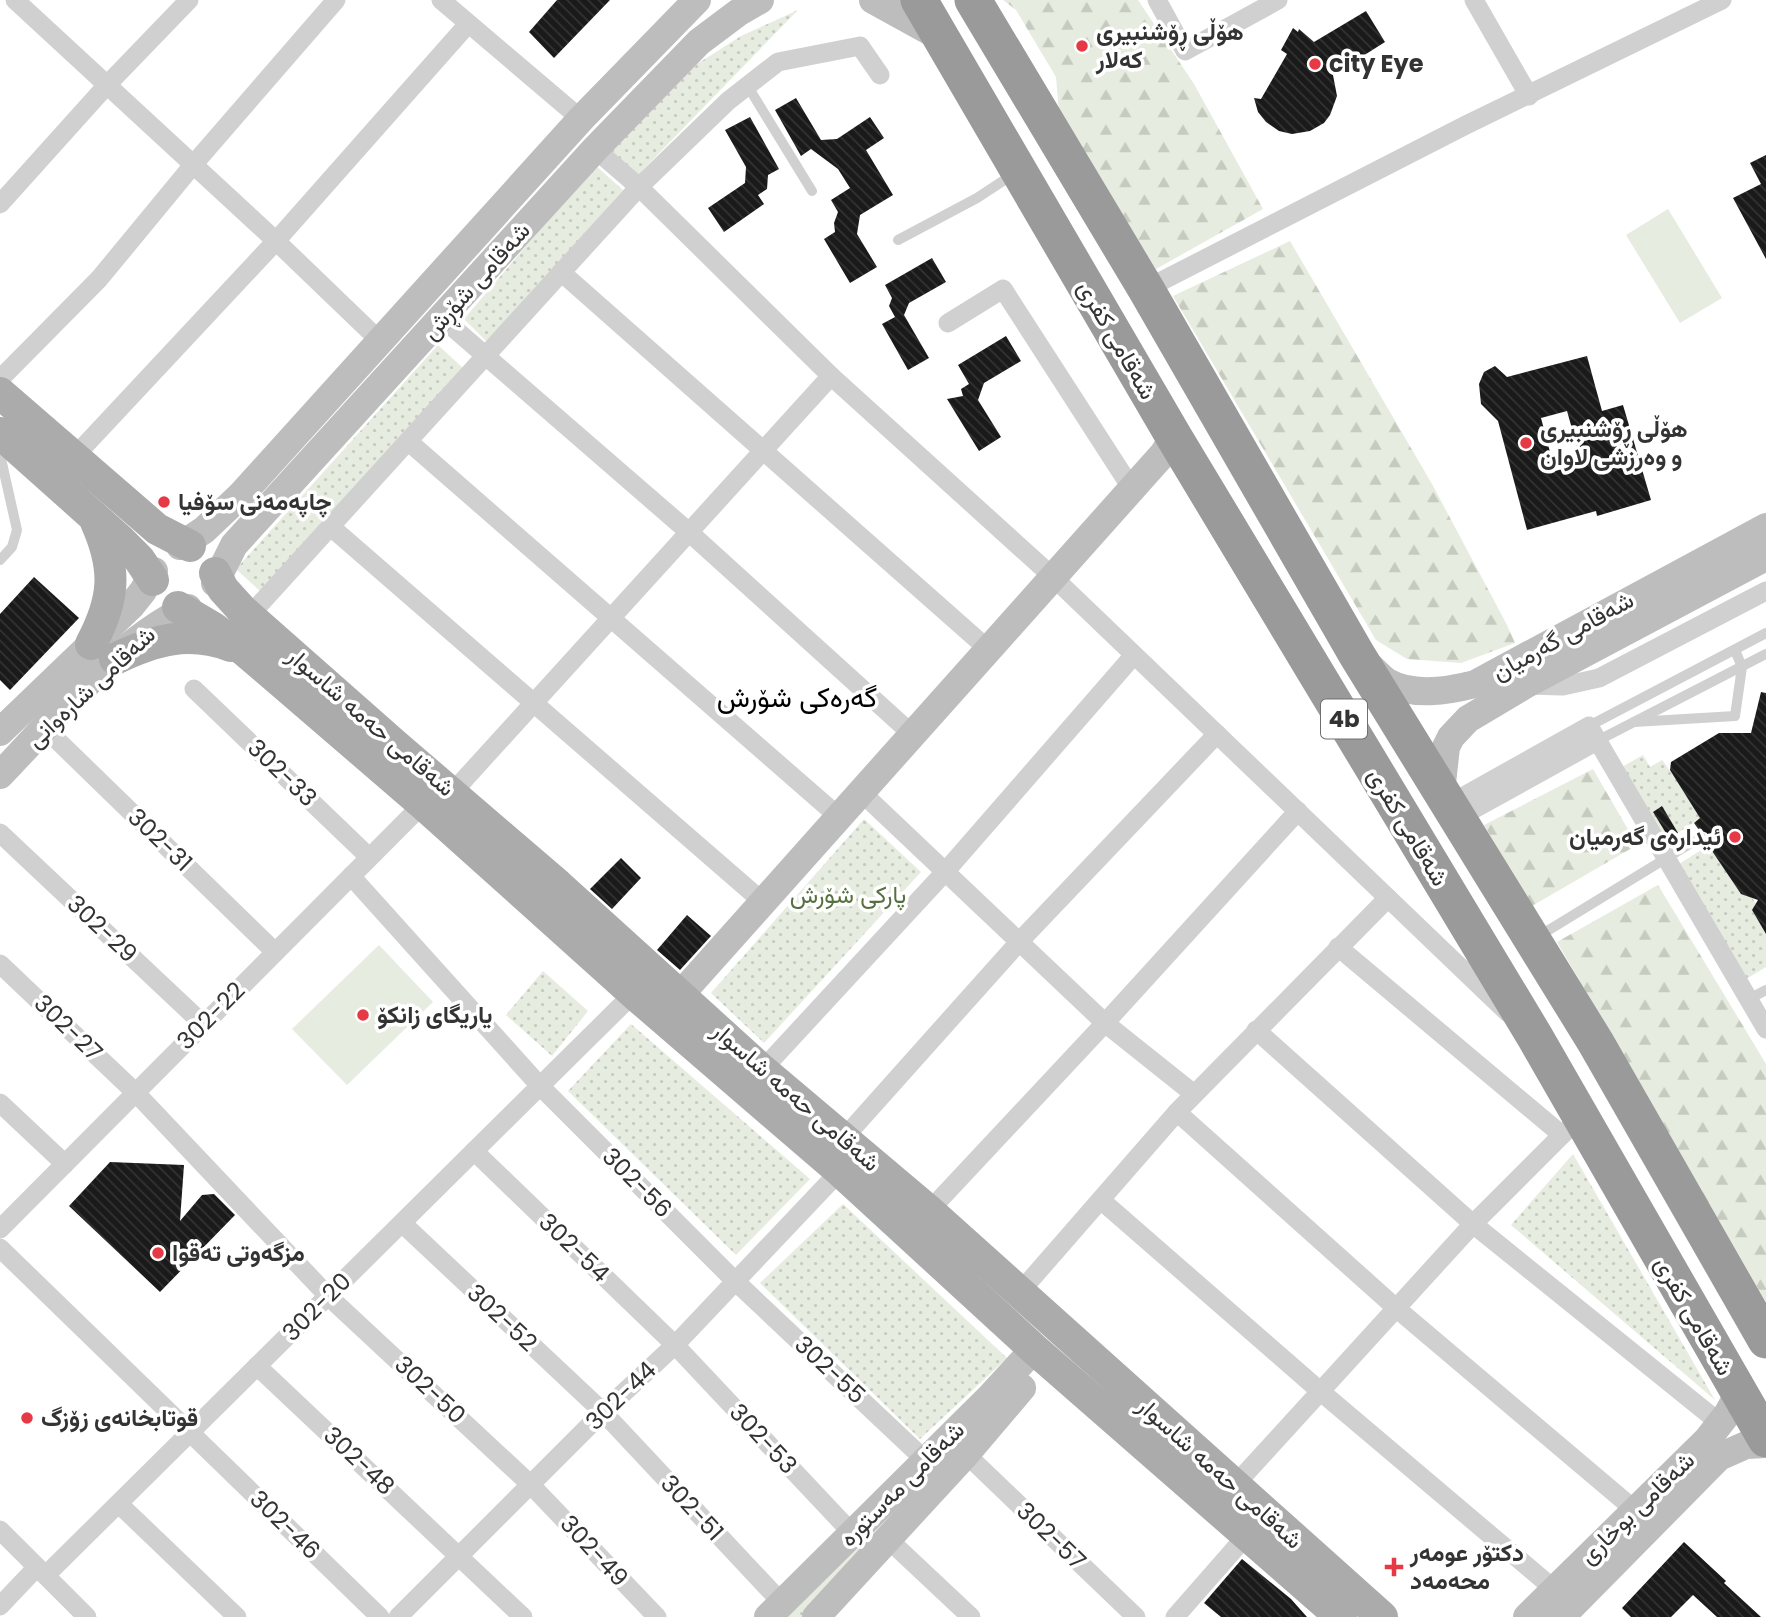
<svg xmlns="http://www.w3.org/2000/svg" width="1766" height="1617" font-family="Poppins,Vazirmatn,sans-serif">
<defs>
<pattern id="forest-firs" width="22" height="20" patternUnits="userSpaceOnUse" patternTransform="scale(1.75)"><rect width="22" height="20" fill="#e6ecdf"/><path d="M5 1l3.5 6h-7zM16 11l3.5 6h-7z" fill="#c6cbc0"/></pattern>
<pattern id="park-dots" width="8" height="8" patternUnits="userSpaceOnUse" patternTransform="scale(1.75)"><rect width="8" height="8" fill="#e6ecdf"/><path d="M2 2h.1M6 6h.1" fill="none" stroke="#c6cbc0" stroke-width="1.8" stroke-linecap="round"/></pattern>
<pattern id="building-back-hatch" width="6" height="6" patternUnits="userSpaceOnUse" patternTransform="scale(1.75)"><rect width="6" height="6" fill="#1a1a1a"/><path d="M-1 5l2 2M0 0l6 6M5-1l2 2" fill="none" stroke="#333"/></pattern>
</defs>
<rect width="100%" height="100%" fill="#fff"/>
<g fill="#e6ecdf">
<path d="M1668,209L1722,298L1680,323L1626,235Z"/>
<path d="M379,945L433,1002L347,1085L292,1029Z"/>
</g>
<g fill="url(#forest-firs)">
<path d="M1003,0H1138L1194,84L1263,209L1156,269L1059,113L1056,77L1016,10Z"/>
<path d="M1290,241L1432,484L1507,625L1515,643L1461,663L1407,659L1376,640L1173,296Z"/>
<path d="M1593,769L1637,845L1532,906L1484,825Z"/>
<path d="M1658,885L1766,1064V1302L1557,942Z"/>
</g>
<g fill="url(#park-dots)">
<path d="M798,10L637,176L611,152L697,64L741,36Z"/>
<path d="M595,165L623,190L488,343L464,319Z"/>
<path d="M438,345L464,369L262,593L236,569Z"/>
<path d="M1643,755L1650,767L1662,760L1704,816L1665,841L1622,767Z"/>
<path d="M864,819L921,872L764,1043L711,993Z"/>
<path d="M1709,845L1741,893L1750,894L1756,904L1752,910L1766,934V967L1746,979L1679,864Z"/>
<path d="M543,971L588,1011L552,1056L506,1015Z"/>
<path d="M631,1024L810,1179L736,1255L568,1091Z"/>
<path d="M1573,1154L1715,1400L1511,1225Z"/>
<path d="M843,1204L1007,1358L920,1439L760,1283Z"/>
<path d="M951,1446L806,1617H785Z"/>
</g>
<g fill="url(#building-back-hatch)" fill-rule="evenodd">
<path d="M557,0H610L554,58L529,32Z"/>
<path d="M1366,11L1385,42L1333,75L1337,96L1330,115L1324,123L1310,131L1292,134L1279,131L1266,122L1258,112L1254,98L1261,99L1287,54L1281,50L1293,28L1298,32L1299,29L1314,42Z"/>
<path d="M796,98L821,140L837,139L870,117L884,138L866,150L893,195L860,215L857,234L877,267L850,283L824,239L835,232L834,223L838,212L831,200L850,188L838,169L811,149L801,156L775,110Z"/>
<path d="M750,117L779,169L768,175L767,189L758,195L764,204L724,232L708,208L745,183L746,167L725,130Z"/>
<path d="M1766,155V259L1733,198L1761,184L1750,163Z"/>
<path d="M932,258L946,282L909,303L904,315L929,358L908,370L882,324L895,317L889,306L892,298L885,285Z"/>
<path d="M1006,336L1021,361L984,383L978,400L1001,437L979,451L947,399L963,396L961,389L969,384L958,365Z"/>
<path d="M1587,356L1602,411L1623,405L1651,500L1597,516L1596,511L1527,530L1498,421L1481,404L1479,384L1484,372L1495,366L1507,377ZM1567,411L1582,464L1555,471L1541,418Z"/>
<path d="M34,577L79,618L10,690L0,680V614Z"/>
<path d="M1761,692L1766,693V934L1752,910L1758,900L1741,894L1706,842L1707,833L1699,830L1694,823L1700,818L1670,770L1671,762L1719,733H1751Z"/>
<path d="M1662,806L1678,833L1669,838L1653,812Z"/>
<path d="M621,858L641,878L612,909L590,889Z"/>
<path d="M687,915L711,936L680,970L657,950Z"/>
<path d="M110,1162L184,1165L180,1221L202,1195L214,1194L235,1215L160,1292L69,1206Z"/>
<path d="M1684,1542L1726,1581L1724,1583L1761,1617H1717L1693,1595L1671,1617H1631L1622,1608Z"/>
<path d="M1242,1559L1291,1599L1307,1617H1221L1204,1603Z"/>
</g>
<g fill="none" stroke-linecap="round" stroke-linejoin="round">
<g stroke="#d0d0d0" stroke-width="10">
<path d="M747,85L812,191"/>
<path d="M898,240L977,198L1012,175"/>
<path d="M0,454L17,530L12,547L0,560"/>
<path d="M1634,722L1735,716L1742,667L1735,650"/>
<path d="M1589,726L1766,633"/>
<path d="M1597,741L1766,654"/>
<path d="M1539,936L1701,837"/>
<path d="M1749,999L1766,990"/>
</g>
<g stroke="#d0d0d0" stroke-width="19">
<path d="M15,0L276,241L380,341"/>
<path d="M441,0L581,119"/>
<path d="M1157,0L1185,51L1278,0"/>
<path d="M1474,0L1529,96"/>
<path d="M595,149L639,187L831,376L1053,577L1508,1013"/>
<path d="M0,204L107,85L189,0"/>
<path d="M561,272L989,650"/>
<path d="M1146,289L1466,125L1722,0"/>
<path d="M442,318L690,533L913,735"/>
<path d="M948,323L1003,289L1132,489"/>
<path d="M0,379L99,279L193,165L336,0"/>
<path d="M409,442L839,817"/>
<path d="M74,457L276,241L468,24"/>
<path d="M331,527L763,902"/>
<path d="M249,616L639,187L728,101L778,62L860,46L880,75"/>
<path d="M1526,685L1563,686L1599,678L1766,591"/>
<path d="M194,689L369,857"/>
<path d="M44,730L58,741L275,952"/>
<path d="M861,792L1105,1023L1194,1094"/>
<path d="M455,795L461,783L831,376"/>
<path d="M1448,805L1589,726L1766,1029"/>
<path d="M1456,819L1597,741"/>
<path d="M0,833L203,1024"/>
<path d="M351,876L540,1086L735,1281L925,1460"/>
<path d="M1338,947L1562,1135"/>
<path d="M0,964L136,1093L328,1296L531,1485L657,1617"/>
<path d="M1256,1030L1473,1224L1721,1424"/>
<path d="M762,1070L945,872L1134,655"/>
<path d="M0,1103L65,1164"/>
<path d="M1177,1112L1396,1308L1636,1511"/>
<path d="M845,1141L851,1130L1019,942L1217,734"/>
<path d="M474,1151L675,1345L852,1533"/>
<path d="M1102,1201L1320,1391L1554,1589"/>
<path d="M929,1211L1105,1023L1298,811"/>
<path d="M402,1223L603,1412L782,1603"/>
<path d="M0,1229L423,804"/>
<path d="M0,1248L380,1617"/>
<path d="M1020,1292L1177,1112L1388,898"/>
<path d="M257,1366L523,1617"/>
<path d="M966,1454L1136,1617"/>
<path d="M1234,1486L1473,1224L1566,1131L1582,1120"/>
<path d="M119,1504L237,1617"/>
<path d="M0,1530L87,1617"/>
<path d="M889,1540L971,1617"/>
<path d="M46,1575L634,993"/>
<path d="M0,1606L37,1567"/>
<path d="M398,1617L603,1412L675,1345L840,1171"/>
<path d="M1175,1617L1246,1536"/>
</g>
<g stroke="#bdbdbd" stroke-width="28">
<path d="M873,0L942,38"/>
<path d="M180,546L204,530L241,495L581,119L697,0"/>
<path d="M215,583L234,545L595,149L699,42L739,12L760,0"/>
<path d="M1366,663C1373,669 1380,677 1387,682C1413,697 1448,691 1475,684L1766,527"/>
<path d="M0,732L131,606L143,591L154,571"/>
<path d="M0,775C54,719 118,641 188,608"/>
<path d="M1441,792L1446,747L1451,737L1468,719L1525,685L1766,557"/>
<path d="M680,995L1163,454L1174,437"/>
<path d="M768,1617L990,1397L1034,1349"/>
<path d="M816,1617L966,1454L1022,1388"/>
<path d="M1527,1617L1707,1440L1728,1413L1739,1393"/>
<path d="M1561,1617L1719,1457L1746,1445L1766,1444"/>
</g>
<g stroke="#ababab" stroke-width="32">
<path d="M0,393L157,529L190,546"/>
<path d="M0,433L121,541L139,559L153,580"/>
<path d="M215,573L223,589L242,610L395,745L558,885L762,1070L929,1211L1382,1617"/>
<path d="M178,607L212,627L245,651L423,804L638,997L840,1171L1034,1349L1341,1617"/>
<path d="M91,644C115,599 117,569 96,522"/>
<path d="M115,659C154,640 189,630 231,646"/>
</g>
<g stroke="#9a9a9a" stroke-width="37">
<path d="M919,0L1174,437L1535,1037L1766,1439"/>
<path d="M973,0L1146,289L1357,655L1596,1043L1766,1340"/>
</g>
</g>
<g fill="#e63946" stroke="#fff" stroke-width="2.5">
<circle cx="1082" cy="46" r="7"/>
<circle cx="1315" cy="64" r="7"/>
<circle cx="1526" cy="443" r="7"/>
<circle cx="164" cy="502" r="7"/>
<circle cx="1735" cy="837" r="7"/>
<circle cx="363" cy="1015" r="7"/>
<circle cx="158" cy="1253" r="7"/>
<circle cx="27" cy="1418" r="7"/>
<path d="M1390.5 1556.5h7v7h7v7h-7v7h-7v-7h-7v-7h7z"/>
</g>
<g text-anchor="middle" stroke-width="7" stroke-linejoin="round" paint-order="stroke">
<rect fill="#fff" stroke="#707070" stroke-width="2" x="1321" y="699.5" width="46" height="39" rx="5"/>
<g font-size="23" font-weight="bold" fill="#333">
<text x="1344" y="727">4b</text>
</g>
<g font-size="24" font-weight="bold" fill="#333" stroke="#fff" text-anchor="start">
<text x="1096" y="40">هۆڵی ڕۆشنبیری<tspan x="1096" dy="28">کەلار</tspan></text>
<text x="1329" y="72">city Eye</text>
<text x="1540" y="437">هۆڵی ڕۆشنبیری<tspan x="1540" dy="28">و وەرزشی لاوان</tspan></text>
<text x="178" y="510">چاپەمەنی سۆفیا</text>
<text x="1721" y="845" text-anchor="end">ئیدارەی گەرمیان</text>
<text x="377" y="1023">یاریگای زانکۆ</text>
<text x="172" y="1261">مزگه‌وتی ته‌قوا</text>
<text x="41" y="1426">قوتابخانه‌ی زۆزگ</text>
<text x="1410" y="1561">دکتۆر عومەر<tspan x="1410" dy="28">محەمەد</tspan></text>
</g>
<g font-size="24" fill="#333" stroke="#fff">
<text transform="translate(476 281) rotate(-48)" y="8">شەقامی شۆڕش</text>
<text transform="translate(1117 340) rotate(60)" y="8">شەقامی کفری</text>
<text transform="translate(1563 636) rotate(-29)" y="8">شەقامی گەرمیان</text>
<text transform="translate(91 687) rotate(-43)" y="8">شەقامی شارەوانی</text>
<text transform="translate(371 722) rotate(41)" y="8">شەقامی حەمە شاسوار</text>
<text transform="translate(282 773) rotate(44)" y="8">302-33</text>
<text transform="translate(1408 827) rotate(59)" y="8">شەقامی کفری</text>
<text transform="translate(160 840) rotate(44)" y="8">302-31</text>
<text transform="translate(102 929) rotate(43)" y="8">302-29</text>
<text transform="translate(211 1016) rotate(-45)" y="8">302-22</text>
<text transform="translate(68 1028) rotate(44)" y="8">302-27</text>
<text transform="translate(796 1097) rotate(41)" y="8">شەقامی حەمە شاسوار</text>
<text transform="translate(637 1183) rotate(45)" y="8">302-56</text>
<text transform="translate(574 1248) rotate(44)" y="8">302-54</text>
<text transform="translate(317 1307) rotate(-45)" y="8">302-20</text>
<text transform="translate(1694 1316) rotate(60)" y="8">شەقامی کفری</text>
<text transform="translate(502 1318) rotate(43)" y="8">302-52</text>
<text transform="translate(830 1370) rotate(43)" y="8">302-55</text>
<text transform="translate(430 1390) rotate(43)" y="8">302-50</text>
<text transform="translate(621 1396) rotate(-44)" y="8">302-44</text>
<text transform="translate(763 1439) rotate(47)" y="8">302-53</text>
<text transform="translate(359 1461) rotate(43)" y="8">302-48</text>
<text transform="translate(1220 1473) rotate(42)" y="8">شەقامی حەمە شاسوار</text>
<text transform="translate(902 1484) rotate(-45)" y="8">شەقامی مەستورە</text>
<text transform="translate(692 1508) rotate(47)" y="8">302-51</text>
<text transform="translate(1637 1508) rotate(-44)" y="8">شەقامی بوخاری</text>
<text transform="translate(285 1525) rotate(44)" y="8">302-46</text>
<text transform="translate(1051 1536) rotate(44)" y="8">302-57</text>
<text transform="translate(594 1551) rotate(47)" y="8">302-49</text>
</g>
<g font-size="24" fill="#56703f" stroke="#fff">
<text x="848" y="903">پارکی شۆرش</text>
</g>
<g font-size="28" fill="#000" stroke="#fff">
<text x="797" y="707">گەرەکی شۆرش</text>
</g>
</g>
</svg>
